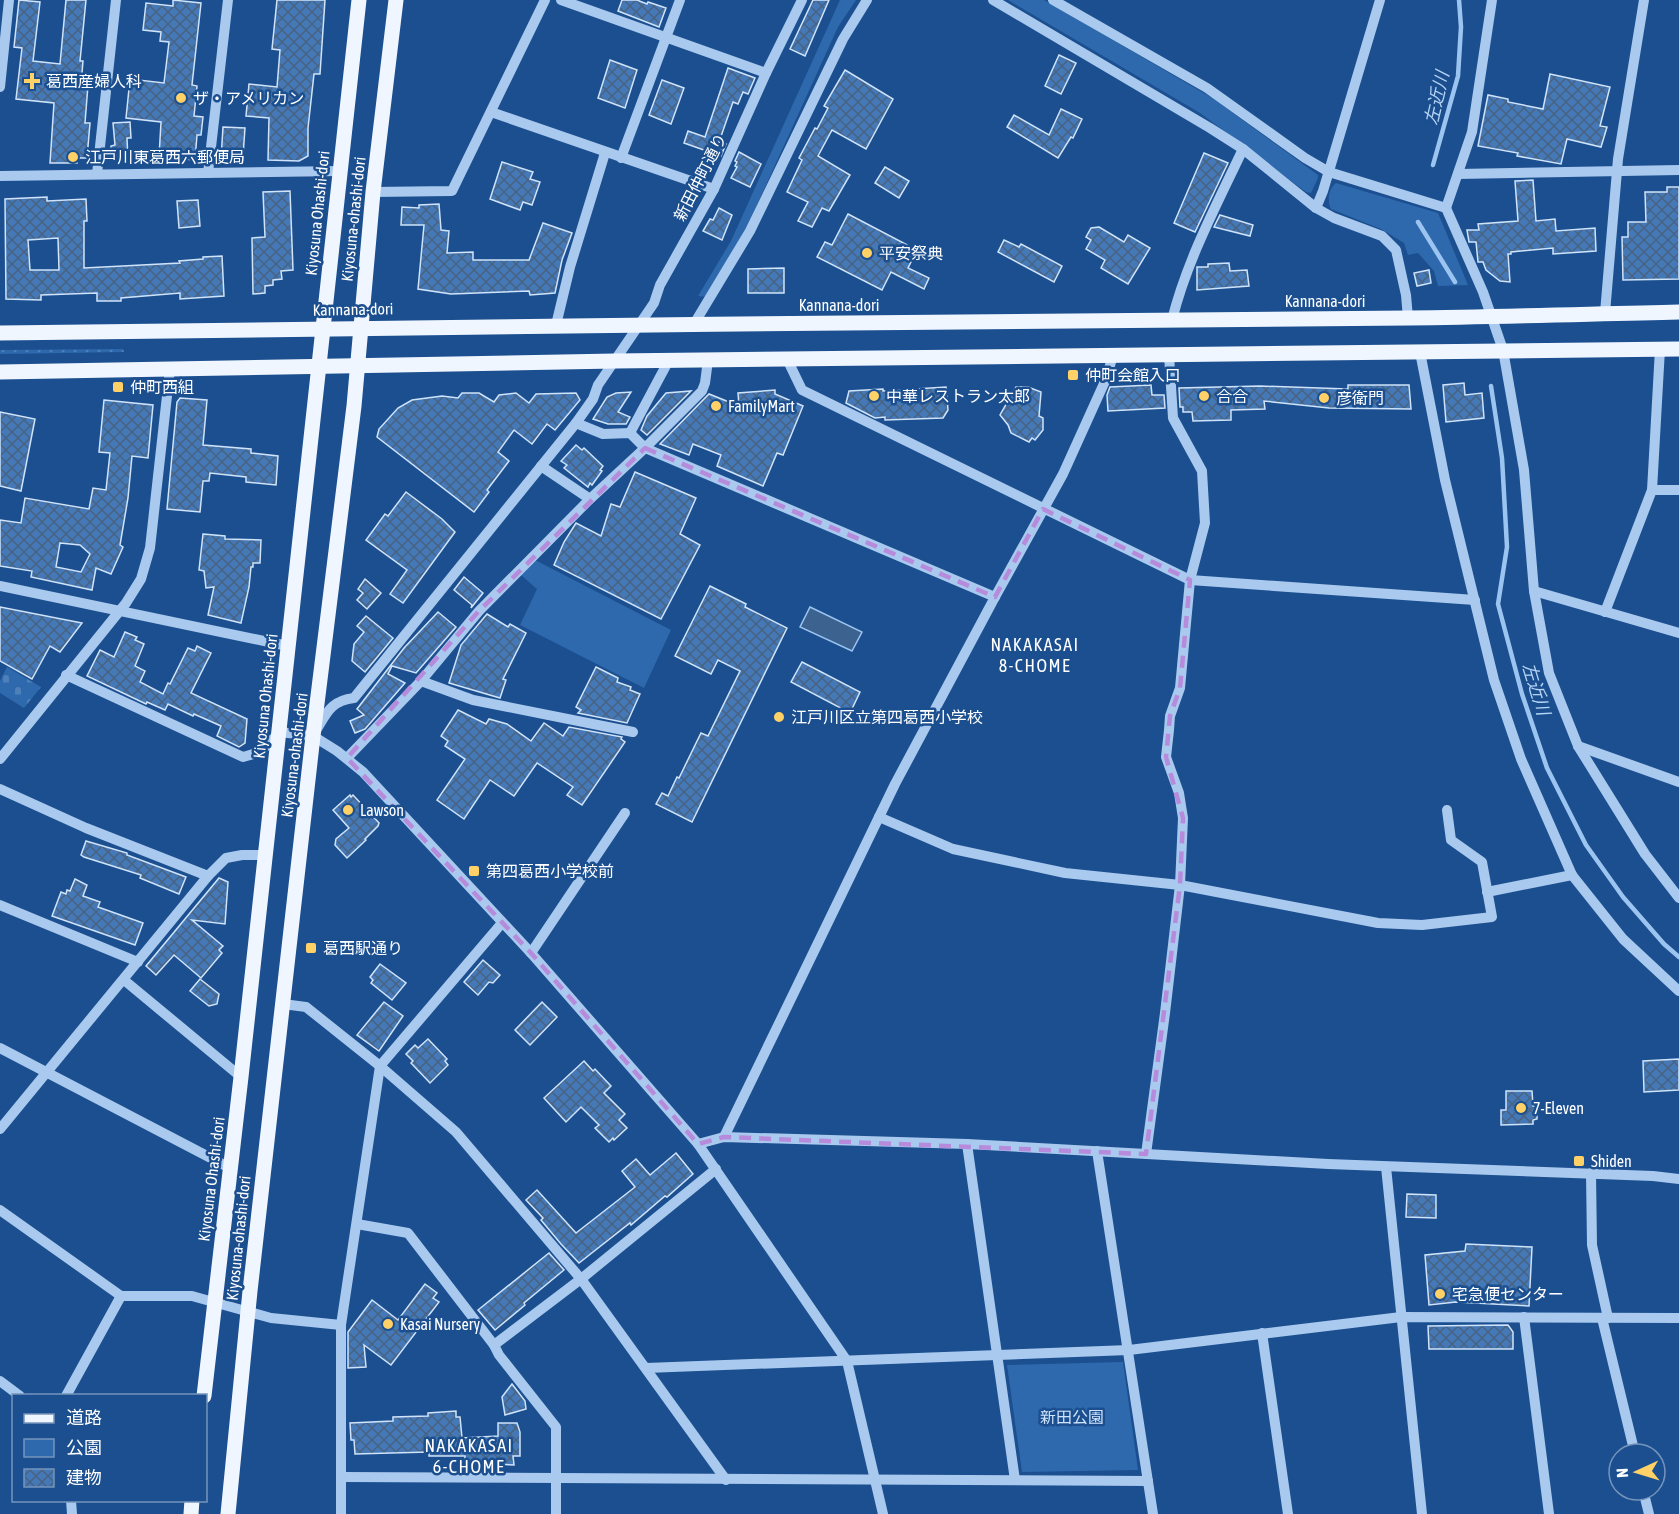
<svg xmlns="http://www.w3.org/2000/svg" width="1679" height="1514" font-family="'Asap Condensed','Noto Sans JP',sans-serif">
<defs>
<pattern id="grass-dots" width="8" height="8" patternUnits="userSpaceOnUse" patternTransform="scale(1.5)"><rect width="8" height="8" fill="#2e69ad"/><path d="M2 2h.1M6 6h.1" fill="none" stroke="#4d80b9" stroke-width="1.8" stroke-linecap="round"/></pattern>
<pattern id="cemetery-stones" width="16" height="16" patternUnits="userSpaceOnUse" patternTransform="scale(1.5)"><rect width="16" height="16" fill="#2e69ad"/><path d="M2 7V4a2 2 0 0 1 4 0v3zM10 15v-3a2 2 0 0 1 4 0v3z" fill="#4d80b9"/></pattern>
<pattern id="building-cross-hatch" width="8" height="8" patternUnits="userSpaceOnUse" patternTransform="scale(1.5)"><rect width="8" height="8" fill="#4478b7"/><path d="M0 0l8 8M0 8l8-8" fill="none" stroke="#486282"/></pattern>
</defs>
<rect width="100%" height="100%" fill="#1b4f8f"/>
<path fill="url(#grass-dots)" d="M123,349L124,352L0,354V350Z"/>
<path fill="url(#cemetery-stones)" d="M7,667L41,687L24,708L0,693V681Z"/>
<g fill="#2e69ad">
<path d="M840,0H856L838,27L746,229L707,297L698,296L731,241Z"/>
<path d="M1008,0H1044L1214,99L1318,175V178L1311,193L1306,192L1200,113Z"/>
<path d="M1336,183L1438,213L1468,285L1438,286L1434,271L1418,253L1408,255L1404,243L1381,229L1331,209C1327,201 1328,189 1336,183Z"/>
<path d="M535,560L671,630L644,688L520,625L537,589L521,575Z"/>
<path d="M1123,1362L1138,1470L1022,1472L1007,1365Z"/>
</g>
<path fill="#3c6290" stroke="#9cc4f0" stroke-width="1.5" d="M810,607L862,632L852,651L800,627Z"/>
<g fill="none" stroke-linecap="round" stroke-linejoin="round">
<g stroke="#9cc4f0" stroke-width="4.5">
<path d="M1433,165L1458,76L1461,27L1459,0"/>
<path d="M1418,222L1455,282"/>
<path d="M1491,386L1502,458L1507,547L1498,604L1522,694L1547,768L1586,845L1623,897L1664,944L1679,957"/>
</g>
</g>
<g fill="url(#building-cross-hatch)" stroke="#cfe3fa" stroke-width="1.5" fill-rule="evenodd">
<path d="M19,0L40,2L33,61L60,64L66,0H86L80,61H83L81,85H88L85,123H90L87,158H77V163H50L54,103L16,99L22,48L14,47Z"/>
<path d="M173,0L201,3L192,85L197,86L194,116L203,117L201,135H197L195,160L159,157L161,122L126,118L130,79L164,83L169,42L160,41L161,32L143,30L146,3L173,6Z"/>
<path d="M277,0H325L320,74H314L308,128V156L299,161L268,160L269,118L246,116L249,84L277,87L280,50L272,49Z"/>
<path d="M622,0H637L647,4L648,2L666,8L659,27L618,11Z"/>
<path d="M813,0H829L805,56L790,49Z"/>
<path d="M1059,55L1076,63L1061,94L1045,86Z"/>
<path d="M610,60L637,70L625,108L598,98Z"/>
<path d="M728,68L755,78L748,94L743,92L738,104L733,102L719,142L726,144L721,156L684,143L688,131L705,137Z"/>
<path d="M845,70L893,99L866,149L832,130L818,156L850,175L829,211L822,208L812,227L798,221L808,202L787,192L802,160L799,158L815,128L817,129L828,108L824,106Z"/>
<path d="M1550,74L1610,87L1600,126L1607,127L1601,147L1567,139L1561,164L1517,156L1518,153L1478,146L1488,95L1508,99V102L1543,109Z"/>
<path d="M662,80L684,88L671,124L649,115Z"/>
<path d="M1061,109L1082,119L1073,138L1071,137L1058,158L1007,127L1014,115L1049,135Z"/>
<path d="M130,122L131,138H127L128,160H111V146L115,145L113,123Z"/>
<path d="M223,127L245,128L243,156L235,155L234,160L221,159Z"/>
<path d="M739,152L761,164L750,187L731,178L737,167L735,166L737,162L735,161Z"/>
<path d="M1204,153L1228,163L1195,232L1174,223Z"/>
<path d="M502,162L533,172L530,179L540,182L532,205L523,202L520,210L490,199Z"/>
<path d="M885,167L909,181L899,198L875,183Z"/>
<path d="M1533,180L1536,221L1555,219L1556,231L1595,228L1596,251L1553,254V248L1511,252V254H1508L1510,282L1500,281L1486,270L1483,262H1478L1476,242H1469L1467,230H1479L1478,224L1518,221L1515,181Z"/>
<path d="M1667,187H1679V279L1623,280L1622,237H1628V222H1646L1645,192H1667Z"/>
<path d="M290,191L293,270L281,271L282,279L273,280V285L265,286V293L253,294L252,238L265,237L263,192Z"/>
<path d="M47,197V201L86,199L87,221H84V268L180,263L179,261L203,259V257L222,256L224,296L180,299V293L121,298V301H97V293L41,295V300L6,299L5,199ZM58,238L59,270H30L28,240Z"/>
<path d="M198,200L200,226L179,228L177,201Z"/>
<path d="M439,204L441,230L449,231L447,253L473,252V260H529L543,223L572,233L562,260L555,293L530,295L529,291L451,294L418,289L424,225H401L402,207L419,208V205Z"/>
<path d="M719,208L732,215L722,240L703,231L710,219L713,220Z"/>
<path d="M848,214L917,250L908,268L929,278L924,289L891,272L882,290L817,257L825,242L832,245Z"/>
<path d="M1220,215L1253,225L1250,236L1214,227Z"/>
<path d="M1099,227L1124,242L1128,235L1150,248L1128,284L1101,268L1105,260L1086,249L1091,240L1086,237L1091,228Z"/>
<path d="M1004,240L1019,247L1021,244L1062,266L1054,282L998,252Z"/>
<path d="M1229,263L1230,271L1247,270L1249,286L1197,290V267H1208V264Z"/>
<path d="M784,268V293H748V269Z"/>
<path d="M1429,270L1431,283L1417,286L1414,273Z"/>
<path d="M1464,383L1465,395L1482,393L1484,418L1446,422L1443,385Z"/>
<path d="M1151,385L1152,395H1164L1165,408L1108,411L1107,395L1110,387Z"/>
<path d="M1348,385H1409L1411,409L1329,408L1264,401L1265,409L1231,410V420L1193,421L1192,412H1183V407H1180L1179,388L1260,386L1348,389Z"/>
<path d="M946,387L948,410L943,418L885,420V417L875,418L846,403L849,391L883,389V391Z"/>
<path d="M1016,387H1028L1041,392L1039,416L1043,418V430L1035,440L1032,438L1029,442L1011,433L1008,425L1000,415Z"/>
<path d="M775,390V394L803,406L783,455L777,453L763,486L717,466L721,455L693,444L689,455L660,444L709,394L739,406L738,393Z"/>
<path d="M691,391L647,435L641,430L647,416L666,393Z"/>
<path d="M631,392L618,412L630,417L626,424H608L593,419L607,397L616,393Z"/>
<path d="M462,393H479L494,402L499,395L516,393L529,403L536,394L576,393L580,400L555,430L547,424L532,444L514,430L498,452L509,461L487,490L489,492L474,512L377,437L379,429L398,408L412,400L442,396L458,398Z"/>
<path d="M180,398L207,400L203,445L251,449V453L278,456L276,485L246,482V477L210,473L209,481H203L200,512L167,509L177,402Z"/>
<path d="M104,400L153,405L148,458L132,456L128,498L120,545L123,547L111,574L96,568L92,590L31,577L32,571L0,566V520L21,523L25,498L89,509L93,488L106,490L110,453L99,452ZM60,543L80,545L90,554L81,572L56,567Z"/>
<path d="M0,412L35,419L21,491L0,486Z"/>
<path d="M576,445L582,450L584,448L603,466L600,470L602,471L592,485L590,483L588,487L564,468L567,465L561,461Z"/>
<path d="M635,472L696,498L680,534L700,545L661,619L554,565L564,542L576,523L601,536L611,504L620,507Z"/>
<path d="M406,492L442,519L455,532L403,603L390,594L407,570L366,540L385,514L388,516Z"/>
<path d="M203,534L225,536V539L261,540L260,563H253V567H251L249,587L241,623L208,615L214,587L206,588L204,571L199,570Z"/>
<path d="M464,577L483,593L471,608L472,605L454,590Z"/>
<path d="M365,579L381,593L367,609L357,600L363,593L358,589Z"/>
<path d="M710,586L746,604L745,607L787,628L692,822L656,804L662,793L668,796L677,777L679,778L701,733L708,736L740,671L718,660L711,674L675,656Z"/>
<path d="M0,607L82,623L60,652L50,646L32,679L0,661Z"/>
<path d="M438,612L456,627L416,673L392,666L388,674L405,683L365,729L355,733L350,721L364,715L357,709L404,648Z"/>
<path d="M487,614L508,627L510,624L526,633L503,679L506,680L500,698L449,683L461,645Z"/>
<path d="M366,616L393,638L365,672L352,661L354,644L364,632L357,626Z"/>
<path d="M125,632L137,637L135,640L144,644L135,666L145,671L140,682L163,694L168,683L170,684L188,648L195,651L197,646L211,653L191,693L247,719L245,743L239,747L217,736L221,726L194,714L193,716L168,704L165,710L147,702L146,704L87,676L100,650L114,657Z"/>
<path d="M802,662L860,692L850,713L791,682Z"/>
<path d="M596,667L618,678L617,682L631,687L630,690L640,694L627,723L578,713L581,710L576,707Z"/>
<path d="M458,710L486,724L489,719L507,724L531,741L544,723L563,736L569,727L622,737L621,739L625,742L582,805L567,795L573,787L537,763L514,796L490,780L464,819L437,800L465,759L445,746L448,741L441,736Z"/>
<path d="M350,795L351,797L353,795L379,823L378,826L365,839L366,840L347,858L335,845L336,839L349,828L333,810Z"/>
<path d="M86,841L127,853V855L186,877L179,894L140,878L141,875L84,857L81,855Z"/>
<path d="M219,878L228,882L225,924L192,920L223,946L219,950L222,953L201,978L174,955L156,975L146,966Z"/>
<path d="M75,879L87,885L83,896L100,902L98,907L143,923L135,945L52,916L61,892L66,894L67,890L70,891Z"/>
<path d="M483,960L500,975L493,983L489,982L478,995L464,982Z"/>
<path d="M380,964L406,983L392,1000L371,983L373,980L370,977Z"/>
<path d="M200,979L219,994L217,1004L209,1006L190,991Z"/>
<path d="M384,1002L403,1016L379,1051L357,1035Z"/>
<path d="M542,1002L557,1017L530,1045L515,1030Z"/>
<path d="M428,1039L447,1059L445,1061L448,1065L430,1083L411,1063L413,1061L406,1054L415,1045L418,1048Z"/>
<path d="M1679,1059V1090L1644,1092L1643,1061Z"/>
<path d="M584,1061L593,1071L595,1069L611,1086L604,1093L625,1114L619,1120L627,1128L614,1140L613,1138L609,1142L595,1128L599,1125L581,1107L566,1122L544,1098Z"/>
<path d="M1506,1091H1532L1533,1106H1537V1119L1533,1120V1124L1501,1125V1110H1506Z"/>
<path d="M676,1153L693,1174L667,1197L665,1196L631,1225L630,1223L579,1263L561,1244L541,1220L543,1218L526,1200L537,1190L576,1233L635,1187L622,1171L636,1159L650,1175Z"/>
<path d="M1407,1194L1436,1195V1218L1406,1217Z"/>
<path d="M1466,1244L1532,1247L1529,1306L1456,1302L1429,1305L1425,1255L1465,1251Z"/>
<path d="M549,1253L564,1270L524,1303L525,1305L495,1330L478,1310Z"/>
<path d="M425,1284L437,1293L433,1298L439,1302L391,1365L364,1345L366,1367L348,1368V1332L372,1300L398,1320Z"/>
<path d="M1508,1325L1513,1332V1349H1429L1428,1326Z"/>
<path d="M512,1384L525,1401L526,1409L505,1415L502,1397Z"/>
<path d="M456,1411V1417H460L462,1438L498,1436V1423H517L520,1432V1456H513L514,1465L465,1463V1456H429V1452L355,1454L354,1440H351L350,1423L393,1421V1417L428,1416V1413Z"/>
</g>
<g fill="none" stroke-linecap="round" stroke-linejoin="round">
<g stroke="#a9c9ee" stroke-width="10">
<path d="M561,0L766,73"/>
<path d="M993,0L1210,128L1243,149L1316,208L1334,218L1382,236L1396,250L1406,295L1408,318"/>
<path d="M1053,0L1207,88L1305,158L1329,172L1446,208L1483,292L1503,350L1524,470L1534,591L1549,673L1578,746L1645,854L1679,898"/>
<path d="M0,87L9,0"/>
<path d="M491,112L714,189"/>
<path d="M621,158L680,0"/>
<path d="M208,173L228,0"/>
<path d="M97,174L116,0"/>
<path d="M1458,174L1679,170"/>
<path d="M0,176L340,171"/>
<path d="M373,192L452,191L545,0"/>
<path d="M1316,208L1323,191L1380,0"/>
<path d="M1446,208L1472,132L1492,0"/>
<path d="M1605,313L1618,159L1644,0"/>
<path d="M1172,320C1187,260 1217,204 1243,149"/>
<path d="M694,324L750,231L843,39L867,0"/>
<path d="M556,325L570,267L605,153"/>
<path d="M1420,352L1445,480L1494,680L1521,759L1572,875L1623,939L1679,991"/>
<path d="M787,359L802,390L1190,580L1475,600"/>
<path d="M576,423L603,434L630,433L645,448L995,597"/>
<path d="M630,433L669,360"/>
<path d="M541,466L590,499"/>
<path d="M1652,490H1679"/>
<path d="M0,586L288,646"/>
<path d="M1534,591L1679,633"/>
<path d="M1605,612L1652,490L1660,349"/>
<path d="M66,675L243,757L260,752L280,732L313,736L337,751L363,772L531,953L698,1144L847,1361L883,1514"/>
<path d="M421,681L473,700L633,732"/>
<path d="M315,732C327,713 330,701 354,698L576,423L593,399L598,385L654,303L660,285L714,189L766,73L802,0"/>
<path d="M1578,746L1679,782"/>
<path d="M347,758L421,681L479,611L590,499L645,448L702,391L705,383L708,360"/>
<path d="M0,759L126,603L141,579L150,548L170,369"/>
<path d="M0,789L86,828L208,876"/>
<path d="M879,817L953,849L1065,873L1180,885L1378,923L1422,925L1492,917L1482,862L1451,840L1447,810"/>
<path d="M1487,892L1572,875"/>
<path d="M0,905L138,962"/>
<path d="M531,953L625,813"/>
<path d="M124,980L241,1077"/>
<path d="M283,1004L306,1007L380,1066L456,1132L581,1279L726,1480"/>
<path d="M0,1048L230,1168"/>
<path d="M0,1129L208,876L226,858L242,855H266"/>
<path d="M724,1137L895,784L995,597L1063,474L1106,379L1113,355"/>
<path d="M698,1144L724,1137L967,1144L1328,1164L1653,1176L1679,1179"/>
<path d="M967,1144L1015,1480"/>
<path d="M1097,1151L1153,1514"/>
<path d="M1146,1154L1165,1013L1180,885L1183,818L1179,793L1166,757L1169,730L1170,716L1180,688L1190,580L1205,523L1202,471L1173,418L1169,355"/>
<path d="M1386,1167L1422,1514"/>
<path d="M1591,1173L1592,1245L1608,1318"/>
<path d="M0,1210L121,1296H192L271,1318L341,1325"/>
<path d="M357,1224L408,1233L494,1345L499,1355L556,1427V1514"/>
<path d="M1524,1317L1549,1514"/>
<path d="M1602,1318L1635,1454"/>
<path d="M1262,1333L1288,1514"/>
<path d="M494,1345L581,1279L716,1169"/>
<path d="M646,1368L1129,1350L1401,1317L1679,1318"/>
<path d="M0,1381L20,1396"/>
<path d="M66,1396L121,1296"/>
<path d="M342,1477L1148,1481"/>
<path d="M1643,1490L1649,1514"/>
<path d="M71,1500L72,1514"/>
<path d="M341,1514V1325L380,1066L502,923"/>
</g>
<g stroke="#f0f6ff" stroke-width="15">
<path d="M0,333C470,325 939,323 1409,318C1499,317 1589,314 1679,312"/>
<path d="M0,372L615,361L1679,349"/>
<path d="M204,1396L241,1077L359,0"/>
<path d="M191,1514L192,1500"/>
<path d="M228,1514L250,1291L313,736L354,406L373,192L396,0"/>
</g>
</g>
<path fill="none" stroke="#b68bdc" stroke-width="4.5" stroke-dasharray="12 8" stroke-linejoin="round" d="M645,448L995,597L1043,509L1190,580L1180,688L1170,716L1166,757L1183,818L1180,885L1146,1154L724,1137L698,1144L531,953L347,758L479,611Z"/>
<g fill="#ffd166" stroke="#1b4f8f" stroke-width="2">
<path d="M29 72h6v6h6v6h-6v6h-6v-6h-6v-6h6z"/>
<circle cx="181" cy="98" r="6"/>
<circle cx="73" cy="157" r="6"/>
<circle cx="867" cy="253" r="6"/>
<rect x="1067" y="369" width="12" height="12" rx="3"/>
<rect x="112" y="381" width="12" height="12" rx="3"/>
<circle cx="874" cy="396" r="6"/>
<circle cx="1204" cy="396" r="6"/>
<circle cx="1324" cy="398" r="6"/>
<circle cx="716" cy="406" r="6"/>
<circle cx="779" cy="717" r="6"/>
<circle cx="348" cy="810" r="6"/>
<rect x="468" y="865" width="12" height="12" rx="3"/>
<rect x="305" y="942" width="12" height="12" rx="3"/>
<circle cx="1521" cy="1108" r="6"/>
<rect x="1573" y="1155" width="12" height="12" rx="3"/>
<circle cx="1440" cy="1294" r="6"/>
<circle cx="388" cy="1324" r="6"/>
</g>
<g text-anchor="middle" stroke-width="5" stroke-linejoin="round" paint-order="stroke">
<g font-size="16" fill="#fff" stroke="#1b4f8f" text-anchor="start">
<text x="46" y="87">葛西産婦人科</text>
<text x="193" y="104">ザ・アメリカン</text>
<text x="85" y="163">江戸川東葛西六郵便局</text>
<text x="879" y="259">平安祭典</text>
<text x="1085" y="381">仲町会館入口</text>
<text x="130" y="393">仲町西組</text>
<text x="886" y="402">中華レストラン太郎</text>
<text x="1216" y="402">合合</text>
<text x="1336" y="404">彦衛門</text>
<text x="728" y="412">FamilyMart</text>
<text x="791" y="723">江戸川区立第四葛西小学校</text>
<text x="360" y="816">Lawson</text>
<text x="486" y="877">第四葛西小学校前</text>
<text x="323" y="954">葛西駅通り</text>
<text x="1533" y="1114">7-Eleven</text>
<text x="1591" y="1167">Shiden</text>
<text x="1452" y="1300">宅急便センター</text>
<text x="400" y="1330">Kasai Nursery</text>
</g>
<g font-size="16" fill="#fff" stroke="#1b4f8f">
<text transform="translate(700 177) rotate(-63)" y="6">新田仲町通り</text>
<text transform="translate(317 213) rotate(-84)" y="6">Kiyosuna Ohashi-dori</text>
<text transform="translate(353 219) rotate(-84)" y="6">Kiyosuna-ohashi-dori</text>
<text x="1325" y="307">Kannana-dori</text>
<text x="839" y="311">Kannana-dori</text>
<text transform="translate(353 309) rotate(-1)" y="6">Kannana-dori</text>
<text transform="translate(265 696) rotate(-84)" y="6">Kiyosuna Ohashi-dori</text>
<text transform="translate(294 755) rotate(-83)" y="6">Kiyosuna-ohashi-dori</text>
<text transform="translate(211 1179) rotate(-83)" y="6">Kiyosuna Ohashi-dori</text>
<text transform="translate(238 1238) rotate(-84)" y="6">Kiyosuna-ohashi-dori</text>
</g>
<g font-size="16" fill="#cfe3fa" stroke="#1b4f8f">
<text x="1072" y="1423">新田公園</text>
</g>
<g font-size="18" font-style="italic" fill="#b5d3f5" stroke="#1b4f8f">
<text transform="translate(1437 98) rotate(-77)" y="6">左近川</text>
<text transform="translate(1536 689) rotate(73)" y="6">左近川</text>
</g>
<g font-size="18" letter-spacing="1.5" fill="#fff" stroke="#1b4f8f">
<text x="1035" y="651">NAKAKASAI<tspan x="1035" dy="21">8-CHOME</tspan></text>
<text x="469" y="1452">NAKAKASAI<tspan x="469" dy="21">6-CHOME</tspan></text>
</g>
</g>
<rect x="12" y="1394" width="195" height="108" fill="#1b4f8f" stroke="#7695bc" stroke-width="1.5"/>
<rect x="24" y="1414" width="30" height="9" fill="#f0f6ff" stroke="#7695bc" stroke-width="1.5"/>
<text x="66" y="1424" font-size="18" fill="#ffffff">道路</text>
<rect x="24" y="1439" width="30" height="18" fill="#2e69ad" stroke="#7695bc" stroke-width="1.5"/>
<text x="66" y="1454" font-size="18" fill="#ffffff">公園</text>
<rect x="24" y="1469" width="30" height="18" fill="url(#building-cross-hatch)" stroke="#7695bc" stroke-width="1.5"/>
<text x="66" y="1484" font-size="18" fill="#ffffff">建物</text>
<g transform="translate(1637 1472) rotate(266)"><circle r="28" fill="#1b4f8f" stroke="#7695bc" stroke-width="1.5"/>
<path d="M0-4.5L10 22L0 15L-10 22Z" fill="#ffd166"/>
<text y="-9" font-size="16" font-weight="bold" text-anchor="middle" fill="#ffffff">N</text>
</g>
</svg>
